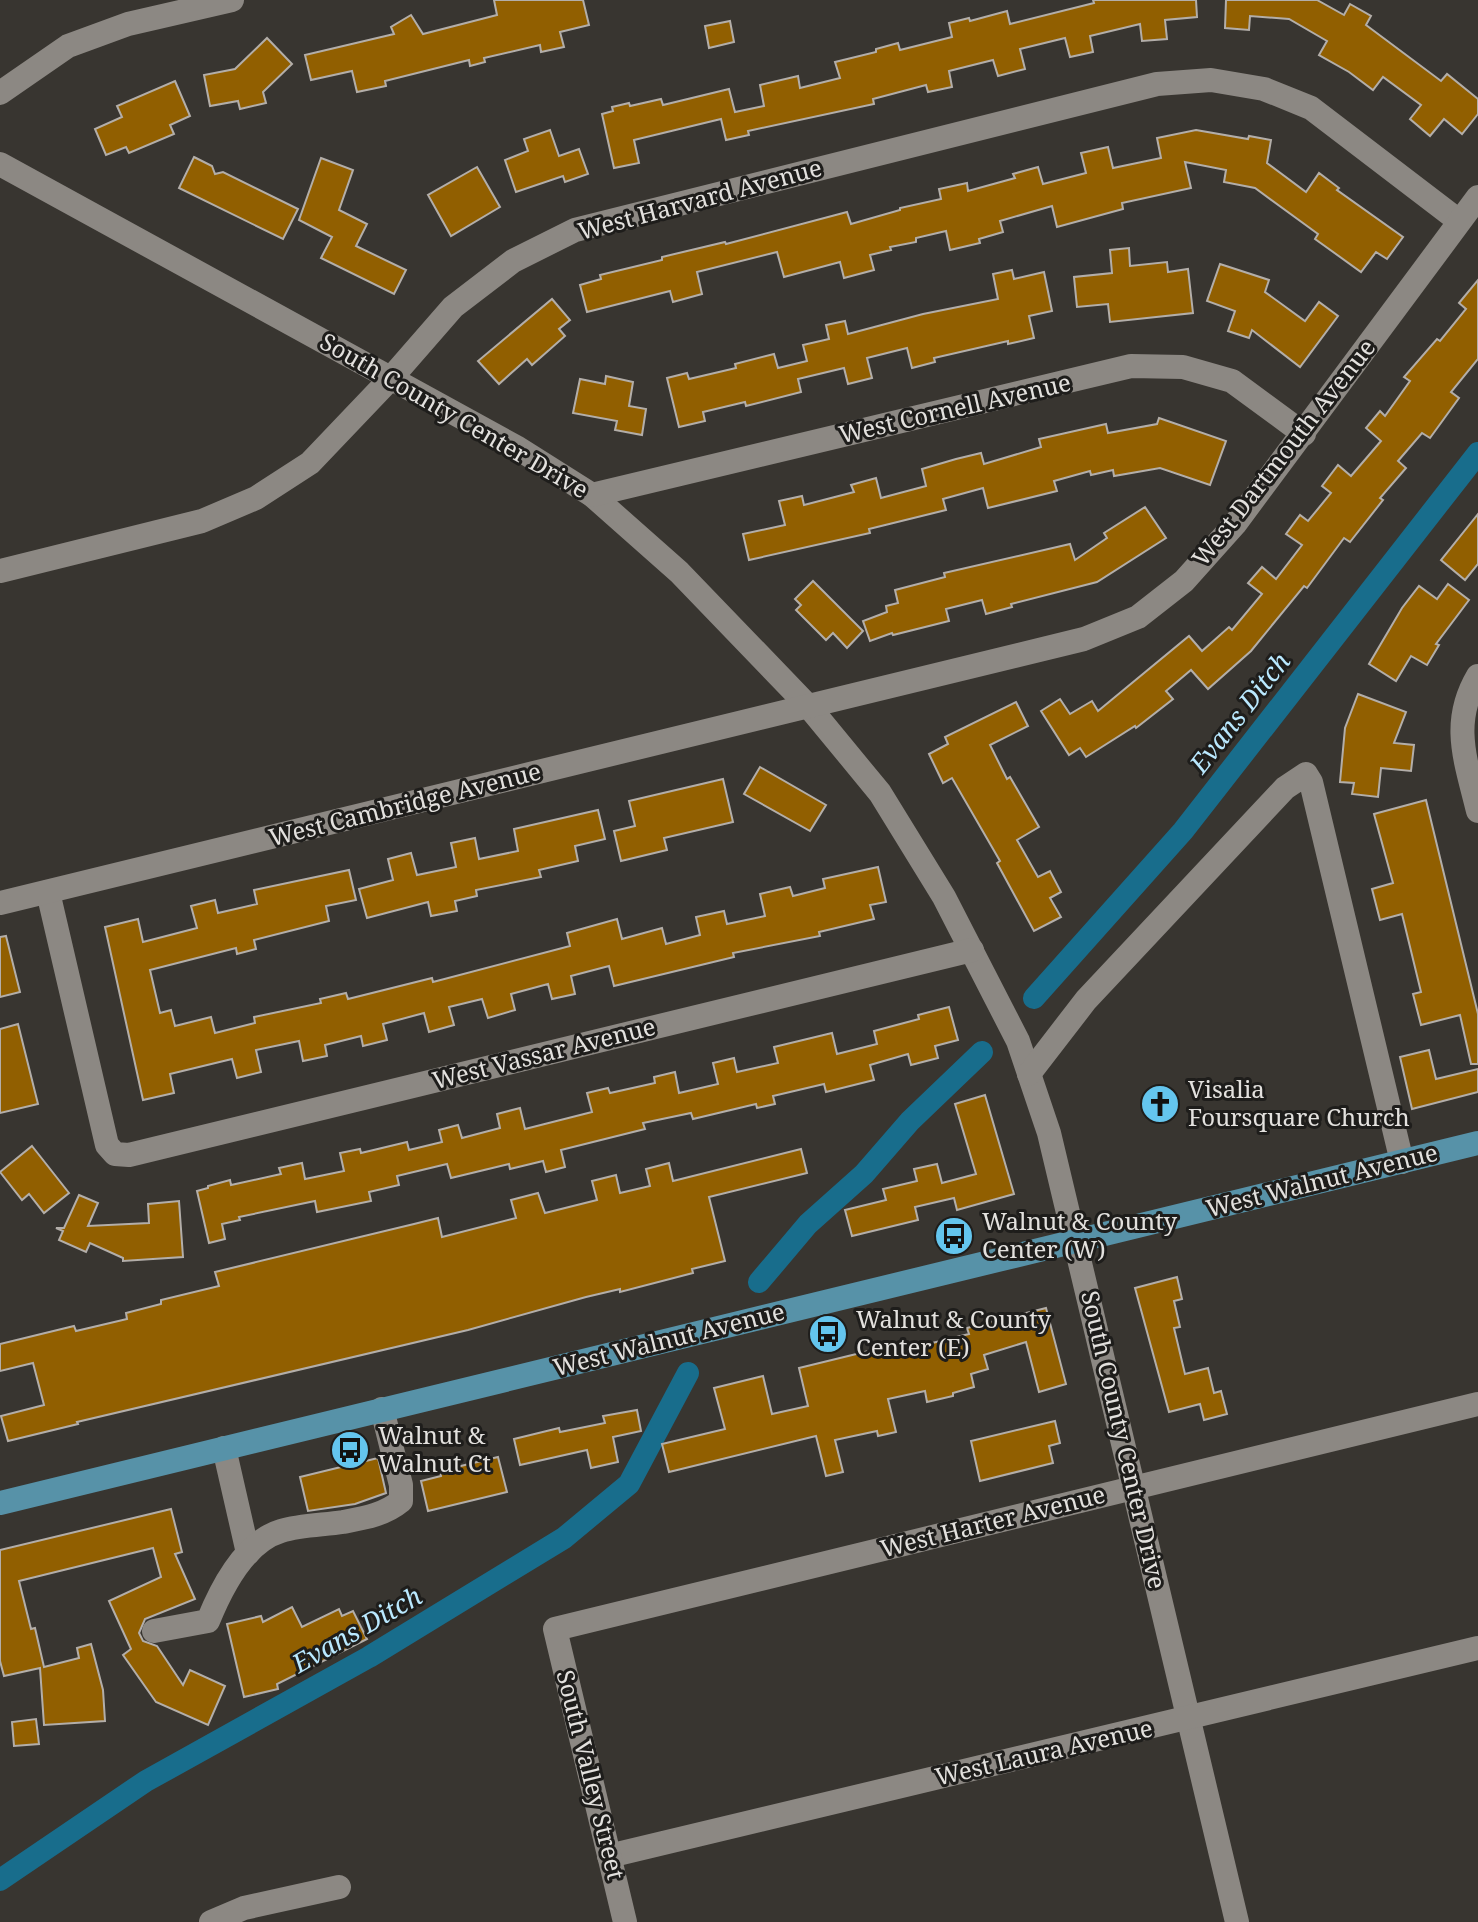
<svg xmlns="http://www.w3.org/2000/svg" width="1478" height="1922" font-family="'Noto Serif',serif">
<rect width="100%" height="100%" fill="#383530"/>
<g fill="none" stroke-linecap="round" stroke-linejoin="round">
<g stroke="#186d8c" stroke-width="22">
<path d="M1034,998L1183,831L1478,453"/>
<path d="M759,1282L808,1224L864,1174L910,1121L982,1052"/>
<path d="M0,1880L146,1781L369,1657L564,1538L629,1484L688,1373"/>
</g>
</g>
<g fill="#915f00" stroke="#b3aea9" stroke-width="2">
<path d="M494,0H583L589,25L560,32L564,47L541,52L540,45L484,58L485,62L470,66L469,60L385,81L386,86L357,92L352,71L311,80L305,55L394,34L391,27L411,15L423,34L497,15Z"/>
<path d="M1093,0H1196L1197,17L1165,20L1167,39L1142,41L1140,24L1090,36L1093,52L1070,57L1065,38L1020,49L1025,69L998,76L993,60L949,71L952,87L928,92L926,85L873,99L874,104L748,131L749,135L726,140L721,119L634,140L639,163L614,168L602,114L613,111L612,107L629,103L630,106L661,99L663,105L729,89L735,112L764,106L760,85L798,76L800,88L840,78L835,62L876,52V49L898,43L900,50L952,37L949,23L969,18L970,21L1007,11L1010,24L1094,3Z"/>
<path d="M1226,0H1317L1344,15L1350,4L1371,16L1366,25L1441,81L1447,74L1478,99V114L1462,134L1444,119L1430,136L1410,119L1421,105L1383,77L1373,90L1349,72L1319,55L1327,41L1289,19L1250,16L1249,30L1225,28Z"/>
<path d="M730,21L734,42L709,48L705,26Z"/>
<path d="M267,38L292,64L263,92L266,103L240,109L238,101L210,106L204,75L235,69Z"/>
<path d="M175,81L190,116L170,125L174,134L129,153L126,147L106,155L95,129L122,117L117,106Z"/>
<path d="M550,130L559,156L579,149L588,174L565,182L563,176L516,192L505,160L528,151L524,139Z"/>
<path d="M1196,130L1248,139L1249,136L1271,140L1267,163L1306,192L1319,173L1339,188L1337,190L1403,237L1387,259L1376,252L1361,272L1315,239L1318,234L1255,188L1224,182L1226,170L1185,162L1191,188L1122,203L1123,209L1057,227L1052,206L1000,221L1003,232L979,239L980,243L950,250L946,231L916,238V242L890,247L891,250L870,255L874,270L844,278L840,262L784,277L777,252L697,272L702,294L673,302L670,291L587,312L580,285L601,279L600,275L662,260V257L725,242L726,244L847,212L851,224L900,210V208L941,199L939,189L967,183L968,191L1015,178L1013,174L1038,167L1043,184L1086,173L1081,153L1108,147L1113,168L1161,158L1157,138Z"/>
<path d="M194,157L212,166L215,174L223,172L298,209L283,239L179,188Z"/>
<path d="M321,158L353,170L339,210L367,224L356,246L406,270L394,294L321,258L332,237L299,220Z"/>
<path d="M477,167L500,207L451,236L428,195Z"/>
<path d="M1129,248L1130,266L1167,262L1168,272L1188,269L1193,313L1110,322L1108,304L1077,307L1074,277L1112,273L1110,250Z"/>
<path d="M1220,264L1269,280L1265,292L1305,321L1319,302L1338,316L1300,367L1252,330L1249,338L1228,331L1235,311L1207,301Z"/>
<path d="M1012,270L1014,279L1044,272L1052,311L1029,316L1034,338L1008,344V341L934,358L935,362L912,368L907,348L867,358L872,378L848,384L844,368L798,379L801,392L746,406L745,402L703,412L705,421L679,427L667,378L687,373L689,379L736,368L735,364L774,354L778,368L807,361L803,345L829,339L826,325L845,321L848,334L923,314L998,299L993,274Z"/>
<path d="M1478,280V359L1451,392L1459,398L1430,438L1422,433L1398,461L1406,468L1380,498L1383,500L1350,542L1344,538L1307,588L1304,586L1251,651L1208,689L1191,670L1166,691L1173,699L1136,728L1135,726L1086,757L1080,748L1069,755L1041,711L1060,699L1070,714L1092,701L1098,711L1189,636L1202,651L1229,627L1232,630L1262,594L1248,583L1262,567L1276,579L1302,545L1286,534L1300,515L1308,521L1331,493L1322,486L1338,465L1351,476L1381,441L1366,428L1380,411L1385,416L1410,381L1404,377L1437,339L1440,341L1466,309L1459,303Z"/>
<path d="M552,299L570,320L559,329L565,336L532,365L527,359L499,384L478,361Z"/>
<path d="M606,376L633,382L629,406L646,409L642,435L615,430L617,421L573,413L580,379L605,384Z"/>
<path d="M1159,418L1226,441L1210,485L1160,468L1114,476L1113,470L1091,475L1090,471L1054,481L1057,491L988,508L983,488L943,499L946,510L869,529L870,533L749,560L743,534L785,525L779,501L802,496L804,505L854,492L851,485L876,478L881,498L926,486L922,469L956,459L981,453L984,464L1041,447L1039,439L1106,424L1108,433L1157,424Z"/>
<path d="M1145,507L1166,538L1097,582L1011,604L1012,607L986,614L982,600L946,609L949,621L893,635L892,633L870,641L863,621L887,612L886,606L898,603L895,590L945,577L944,573L1070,544L1075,560L1107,538L1104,533Z"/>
<path d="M1478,514V564L1465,580L1441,560Z"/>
<path d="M813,581L863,631L847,648L833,633L826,640L796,610L801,605L795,599Z"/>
<path d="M1448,584L1469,600L1436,644L1439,645L1427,665L1411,656L1396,681L1369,664L1402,608L1419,586L1437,599Z"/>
<path d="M1358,694L1406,712L1394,743L1414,745L1411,771L1381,768L1378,797L1352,794L1354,783L1340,782L1345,728Z"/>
<path d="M1016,702L1028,726L990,745L1007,779L1010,777L1039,827L1017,840L1038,877L1050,871L1061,892L1050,898L1061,917L1034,931L997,863L1000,861L952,778L943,783L929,754L948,744L945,737Z"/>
<path d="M760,767L826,805L810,831L744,794Z"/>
<path d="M723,779L733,822L664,838L667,850L621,861L614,831L635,826L629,801Z"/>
<path d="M1426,800L1478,1014V1064H1471L1460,1015L1421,1025L1413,994L1421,992L1402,914L1380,920L1372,889L1393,883L1374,814Z"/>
<path d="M598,810L605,839L575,846L578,861L539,870L541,877L476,890L477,896L455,901L457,911L431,916L428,902L367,918L359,889L393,880L388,859L411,853L417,875L456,867L451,843L475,838L479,859L518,851L514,829Z"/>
<path d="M878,867L886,902L870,905L874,919L819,932L820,936L733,953L734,957L614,986L609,966L571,976L575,994L552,999L548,984L511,994L515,1010L488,1018L482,999L449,1007L454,1025L429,1032L424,1013L383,1024L387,1040L363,1046L361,1036L325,1045L327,1056L303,1061L299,1041L256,1050L261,1072L237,1078L232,1059L170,1074L174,1093L143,1100L105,927L138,919L143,942L197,928L191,906L215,900L218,913L257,904L254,890L349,870L356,900L326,906L329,921L254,940L256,949L237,954L236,948L150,970L160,1013L171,1010L175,1026L211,1017L215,1033L255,1023L254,1017L321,1003L320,999L346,993L348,999L432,978L433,982L570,946L567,933L617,919L622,939L662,928L666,944L700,935L696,917L724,911L727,924L765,916L760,894L790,887L793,896L825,888L823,879Z"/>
<path d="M6,936L20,992L0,997V937Z"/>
<path d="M949,1007L958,1040L935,1046L938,1058L911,1065L908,1054L870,1065L874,1080L826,1092L824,1084L773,1096L775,1104L757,1108L756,1104L693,1119L691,1113L643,1123L645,1129L561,1150L565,1167L546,1172L543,1161L510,1169L509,1164L451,1178L447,1164L397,1176L399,1185L369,1192L371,1201L317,1212L315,1201L239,1217L240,1220L222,1224L225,1239L209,1243L197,1191L208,1188V1186L230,1180L231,1185L281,1174L279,1168L302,1163L305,1179L344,1171L340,1153L360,1149L361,1153L407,1142L409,1150L442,1142L439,1130L458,1125L462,1138L500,1128L497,1114L520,1108L525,1129L592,1112L587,1093L608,1088L610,1093L655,1083L654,1077L675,1072L679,1093L718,1084L713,1063L734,1058L737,1072L778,1063L774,1047L832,1033L837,1054L877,1044L874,1031L919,1019L918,1015Z"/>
<path d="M18,1024L38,1104L0,1113V1029Z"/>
<path d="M1429,1050L1436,1079L1478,1069V1092L1412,1109L1400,1057Z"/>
<path d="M985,1095L1014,1194L957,1210L954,1198L915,1207L918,1220L852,1236L845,1210L886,1200L883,1189L917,1181L914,1169L937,1164L942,1183L976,1174L955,1104Z"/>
<path d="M32,1146L69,1193L44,1213L29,1194L22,1200L0,1172Z"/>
<path d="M801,1149L807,1173L709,1197L725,1261L692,1269L693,1273L620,1292V1289L586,1297L468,1330L77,1422L78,1424L8,1441L1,1416L44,1405L33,1363L0,1371V1344L74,1326L76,1331L127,1319L126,1313L161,1304V1300L219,1286L215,1272L414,1224L438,1218L442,1237L516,1218L511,1200L538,1193L545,1213L597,1200L592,1181L616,1175L620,1193L650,1186L646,1169L669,1163L673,1181Z"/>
<path d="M79,1195L98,1203L88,1226L149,1223L148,1204L179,1201L183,1257L123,1261V1258L90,1243L86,1252L59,1240L63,1231L56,1228H64Z"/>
<path d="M1177,1277L1182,1299L1174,1301L1180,1327L1174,1328L1185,1374L1208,1368L1214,1393L1221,1391L1227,1414L1204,1420L1200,1404L1169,1412L1135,1288Z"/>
<path d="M1046,1308L1066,1384L1039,1392L1026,1342L984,1355L988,1369L971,1374L974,1387L953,1393V1396L927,1402L925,1391L888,1399L896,1432L878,1436L877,1431L835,1440L843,1472L826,1476L816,1436L669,1472L662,1444L725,1429L714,1388L763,1376L772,1414L808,1406L799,1368L881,1348L883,1355L969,1334L967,1328Z"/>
<path d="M637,1410L641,1431L613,1437L618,1462L591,1468L587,1450L520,1465L514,1439L559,1428L560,1432L605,1423L603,1416Z"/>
<path d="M1055,1421L1060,1443L1049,1446L1053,1463L980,1481L971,1441Z"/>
<path d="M498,1457L507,1492L428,1511L421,1481L441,1476L440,1471Z"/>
<path d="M378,1458L386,1493L355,1504L308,1511L300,1477Z"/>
<path d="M171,1509L182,1552L175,1554L195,1599L145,1619L139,1633L143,1641L157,1646L183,1685L190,1670L225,1686L208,1725L156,1702L123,1655L131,1649L109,1601L161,1577L153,1548L19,1581L31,1629L35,1628L44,1667L79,1658L77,1648L91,1644L103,1690L105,1721L44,1725L40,1668L4,1676L0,1661V1550Z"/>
<path d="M292,1607L302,1627L339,1609L342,1616L353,1611L367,1639L277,1684L278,1689L244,1697L227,1624L261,1616L263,1622Z"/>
<path d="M36,1719L39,1744L14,1746L12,1722Z"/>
</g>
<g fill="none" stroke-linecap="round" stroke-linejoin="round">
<g stroke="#8c8883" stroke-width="24">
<path d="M0,93L68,46L128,24L232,0"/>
<path d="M0,164L516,447L592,495L679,572L810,708L880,793L944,897L1018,1041L1049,1133L1237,1922"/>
<path d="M592,495L1131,366L1183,367L1232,381L1304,434"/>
<path d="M0,571L202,521L256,498L310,463L392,377L453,307L513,261L575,230L1157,84L1211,80L1264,89L1311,108L1459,221"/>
<path d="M1478,676C1450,723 1466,761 1478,811"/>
<path d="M48,892L107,1145L115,1154L129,1155L972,950"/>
<path d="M0,903L1084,639L1138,617L1184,581L1235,524L1478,197"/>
<path d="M1029,1074L1086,1000L1285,788L1306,774L1311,782L1402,1162"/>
<path d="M224,1448L248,1553"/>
<path d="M154,1631L208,1621C221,1589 244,1542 281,1531C300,1525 323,1525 343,1522C364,1518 384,1515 401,1501V1485L382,1409"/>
<path d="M609,1856L1478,1648"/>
<path d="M211,1922L244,1908L339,1887"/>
<path d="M625,1922L555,1629L1478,1404"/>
</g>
<path stroke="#5792a8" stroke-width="24" d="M0,1503L1478,1143"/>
</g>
<defs>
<g id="church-disc" transform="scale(2)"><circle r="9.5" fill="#64c5ee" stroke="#1e1d1b"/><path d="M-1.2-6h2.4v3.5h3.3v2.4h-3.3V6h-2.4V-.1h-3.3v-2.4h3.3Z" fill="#111"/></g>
<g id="bus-disc" transform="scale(2)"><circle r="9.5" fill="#64c5ee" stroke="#1e1d1b"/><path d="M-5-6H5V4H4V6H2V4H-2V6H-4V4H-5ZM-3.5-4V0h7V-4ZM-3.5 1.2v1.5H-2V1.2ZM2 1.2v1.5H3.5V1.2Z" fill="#111"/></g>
</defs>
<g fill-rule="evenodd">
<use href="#church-disc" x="1160" y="1104"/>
<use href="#bus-disc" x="954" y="1236"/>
<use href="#bus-disc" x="828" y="1334"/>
<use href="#bus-disc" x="350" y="1450"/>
</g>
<g text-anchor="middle" stroke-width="6" stroke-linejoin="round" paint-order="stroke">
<g font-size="24" fill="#e3e1de" stroke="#1e1d1b">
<text transform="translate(700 200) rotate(-15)" y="8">West Harvard Avenue</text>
<text transform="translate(955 409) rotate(-13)" y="8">West Cornell Avenue</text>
<text transform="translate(454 416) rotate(30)" y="8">South County Center Drive</text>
<text transform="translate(1284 453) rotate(-52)" y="8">West Dartmouth Avenue</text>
<text transform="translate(405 805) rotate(-14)" y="8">West Cambridge Avenue</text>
<text transform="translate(544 1054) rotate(-14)" y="8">West Vassar Avenue</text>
<text transform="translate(1322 1181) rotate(-14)" y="8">West Walnut Avenue</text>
<text transform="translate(669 1340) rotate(-14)" y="8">West Walnut Avenue</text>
<text transform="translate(1123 1440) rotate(77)" y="8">South County Center Drive</text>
<text transform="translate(993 1522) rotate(-14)" y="8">West Harter Avenue</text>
<text transform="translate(1044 1753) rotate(-13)" y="8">West Laura Avenue</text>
<text transform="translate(590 1775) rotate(76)" y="8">South Valley Street</text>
</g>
<g font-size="24" fill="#e3e1de" stroke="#1e1d1b" text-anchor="start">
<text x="1188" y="1098">Visalia<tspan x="1188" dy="28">Foursquare Church</tspan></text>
<text x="982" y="1230">Walnut &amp; County<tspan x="982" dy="28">Center (W)</tspan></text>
<text x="856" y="1328">Walnut &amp; County<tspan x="856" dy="28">Center (E)</tspan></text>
<text x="378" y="1444">Walnut &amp;<tspan x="378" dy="28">Walnut Ct</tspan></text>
</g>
<g font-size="26" font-style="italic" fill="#bae9ff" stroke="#1e1d1b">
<text transform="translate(1240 713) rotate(-52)" y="9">Evans Ditch</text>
<text transform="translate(357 1630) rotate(-30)" y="9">Evans Ditch</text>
</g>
</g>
</svg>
